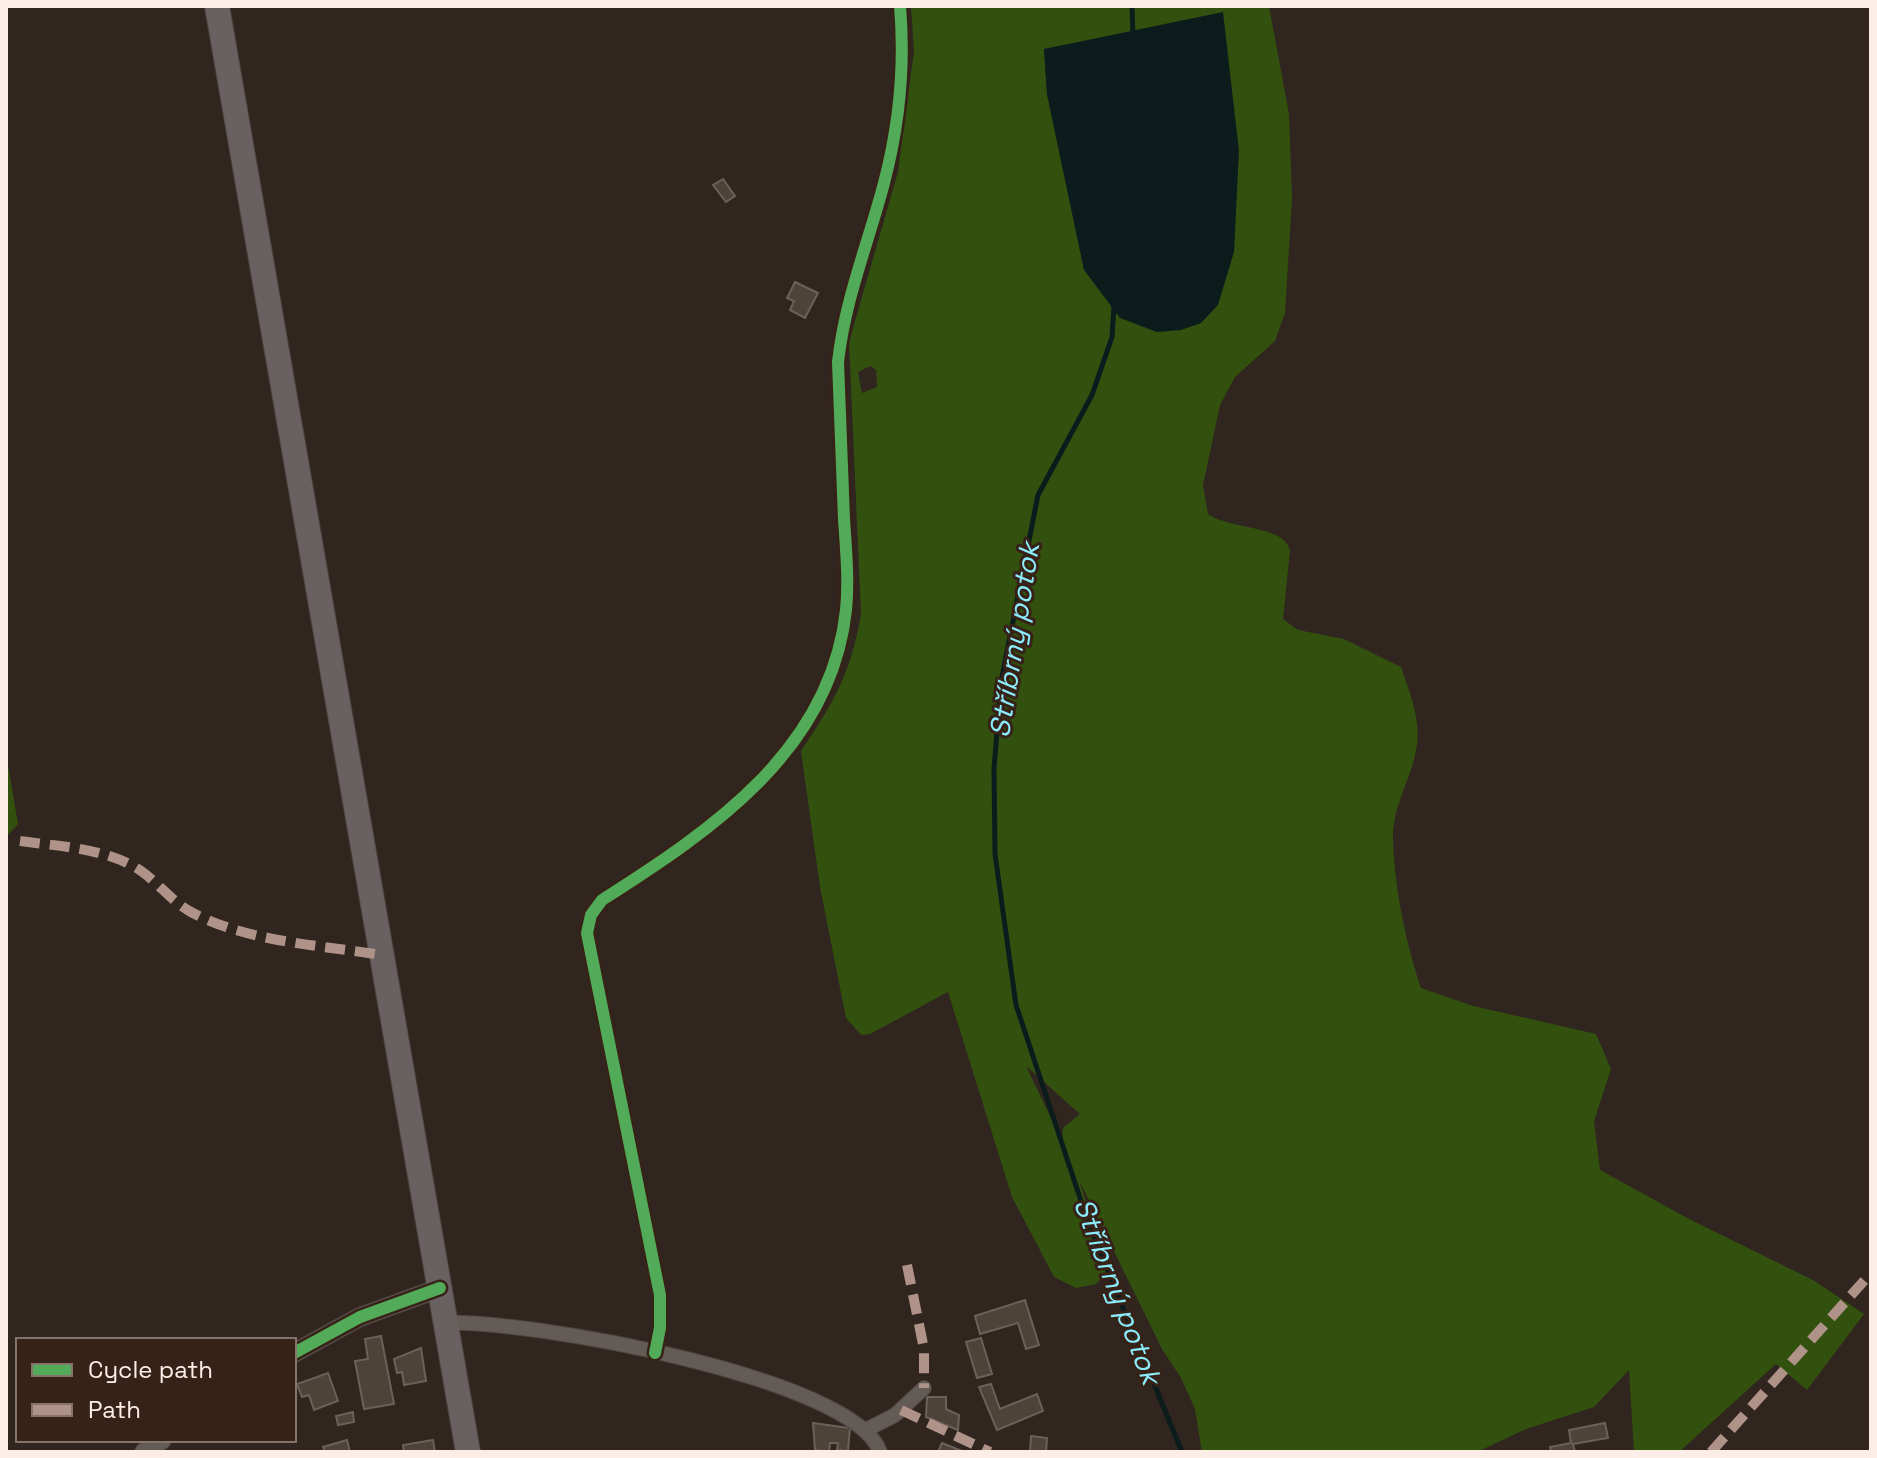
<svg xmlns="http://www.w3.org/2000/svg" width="1877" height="1458" font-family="'Space Grotesk',sans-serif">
<rect width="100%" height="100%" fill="#30251f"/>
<g fill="#33510e" fill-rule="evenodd">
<path d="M911,6H1269L1289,114L1292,199L1285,313L1275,341L1235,377L1220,405L1203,485L1208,514C1231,530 1284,525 1290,550L1283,619L1298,630L1344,639L1401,667C1410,693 1422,722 1416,750C1411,780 1392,807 1393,839C1394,887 1406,943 1421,988L1473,1006L1596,1034L1611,1069L1594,1121L1600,1170L1691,1220L1813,1280L1864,1314L1807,1390L1776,1364L1679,1452H1634L1629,1370L1594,1407L1526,1429L1477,1452H1202L1195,1409L1181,1378L1162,1349L1079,1180L1108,1271L1096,1284L1076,1288L1054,1277L1012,1197L948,992L870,1034L861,1035L846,1018L820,887L801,751C834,702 851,673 861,614L849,342L898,172L914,51ZM1133,33L1084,269L1047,94L1044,49ZM870,366L876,370L877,387L862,393L858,372ZM1026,1066L1080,1114L1063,1128L1062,1141Z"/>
<path d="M6,753L18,824L6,837Z"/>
</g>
<path fill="#0c1c1d" d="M1223,12L1239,151L1234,252L1218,305L1201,323L1181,330L1157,332L1120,318L1084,270L1047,94L1044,49Z"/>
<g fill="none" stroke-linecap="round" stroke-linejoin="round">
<g stroke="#0c1c1d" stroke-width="5">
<path d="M1132,6L1133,37"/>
<path d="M1114,306L1112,337L1092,395L1038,495L1001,682L994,769L995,854L1016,1005L1089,1225L1182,1452"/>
</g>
</g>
<g fill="#4e4338" stroke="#6a615a" stroke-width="2">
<path d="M723,179L735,196L726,202L713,185Z"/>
<path d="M795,282L818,293L805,318L790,310L794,301L787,298Z"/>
<path d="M1025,1300L1039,1345L1026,1349L1018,1323L980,1334L975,1316Z"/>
<path d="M381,1336L394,1404L364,1409L355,1361L368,1359L365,1339Z"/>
<path d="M981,1338L992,1374L977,1378L966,1342Z"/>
<path d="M421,1348L426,1381L404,1385L402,1372L397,1373L394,1359Z"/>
<path d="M328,1373L338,1401L314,1410L309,1395L302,1397L297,1384Z"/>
<path d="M991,1384L1000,1409L1037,1394L1043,1411L997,1430L979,1387Z"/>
<path d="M927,1397H946V1409L959,1415L958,1430L926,1417Z"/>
<path d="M353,1412L354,1422L338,1425L336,1416Z"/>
<path d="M813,1423L850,1428L848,1451L837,1450L838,1443H830L829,1452L815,1450Z"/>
<path d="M1605,1423L1608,1438L1573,1444L1575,1452H1551L1550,1447L1571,1443L1569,1430Z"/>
<path d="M1031,1436L1047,1438L1046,1452H1030Z"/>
<path d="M347,1440L350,1452H325L323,1447Z"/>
<path d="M433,1440L435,1452H404L403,1445Z"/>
<path d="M942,1443L962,1451V1452H938Z"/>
</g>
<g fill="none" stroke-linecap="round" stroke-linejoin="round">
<g stroke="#4e433f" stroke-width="16">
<g id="minor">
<path d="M446,1323C522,1319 855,1377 880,1452"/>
<path d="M655,1353L660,1328V1295L587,933L591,915L602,900C712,830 831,750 846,610C849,581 846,549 844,519C842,467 840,414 838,362C845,299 868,244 884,183C899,126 905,65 900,6"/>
<path d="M866,1430L895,1415L924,1388"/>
</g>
</g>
<g stroke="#4e433f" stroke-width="20">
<g id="tertiary">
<path d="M294,1353L360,1317L440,1288"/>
<path d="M144,1452L162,1440"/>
</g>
</g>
<g stroke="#4e433f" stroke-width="26">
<path id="primary" d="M217,6L468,1452"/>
</g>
<use href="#minor" stroke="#635b56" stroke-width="14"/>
<use href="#tertiary" stroke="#635b56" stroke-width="18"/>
<use href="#primary" stroke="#696161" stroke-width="24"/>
<g stroke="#af9288" stroke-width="10" stroke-dasharray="20 10" stroke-linecap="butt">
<path d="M20,841C57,846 100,848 133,866C154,877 169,900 191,912C247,942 320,945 381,955"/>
<path d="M907,1265L924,1349V1388"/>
<path d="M901,1410L990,1452"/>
<path d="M1711,1452L1871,1273"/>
</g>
<g stroke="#372218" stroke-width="17">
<g id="cycleway">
<path d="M294,1353L360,1317L440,1288"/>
<path d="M655,1353L660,1328V1295L587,933L591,915L602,900C712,830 831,750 846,610C849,581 846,549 844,519C842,467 840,414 838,362C845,299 868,244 884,183C899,126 905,65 900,6"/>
</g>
</g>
<use href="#cycleway" stroke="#51ab58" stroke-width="12"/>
</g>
<g text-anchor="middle" stroke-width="6" stroke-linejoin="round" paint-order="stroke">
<g font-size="28" font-style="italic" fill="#8becfb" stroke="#372218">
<text transform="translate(1014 640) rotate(-81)" y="10">Stříbrný potok</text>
<text transform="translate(1118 1291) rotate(69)" y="10">Stříbrný potok</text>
</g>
</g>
<rect width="1877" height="1458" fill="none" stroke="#fdede7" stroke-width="16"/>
<rect x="16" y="1338" width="280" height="104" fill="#372218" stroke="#86736b" stroke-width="2"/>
<rect x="32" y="1364" width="40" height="12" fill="#51ab58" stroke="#86736b" stroke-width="2"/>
<text x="88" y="1378" font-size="24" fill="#fdede7">Cycle path</text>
<rect x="32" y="1404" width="40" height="12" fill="#af9288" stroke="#86736b" stroke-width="2"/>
<text x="88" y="1418" font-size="24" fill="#fdede7">Path</text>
</svg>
